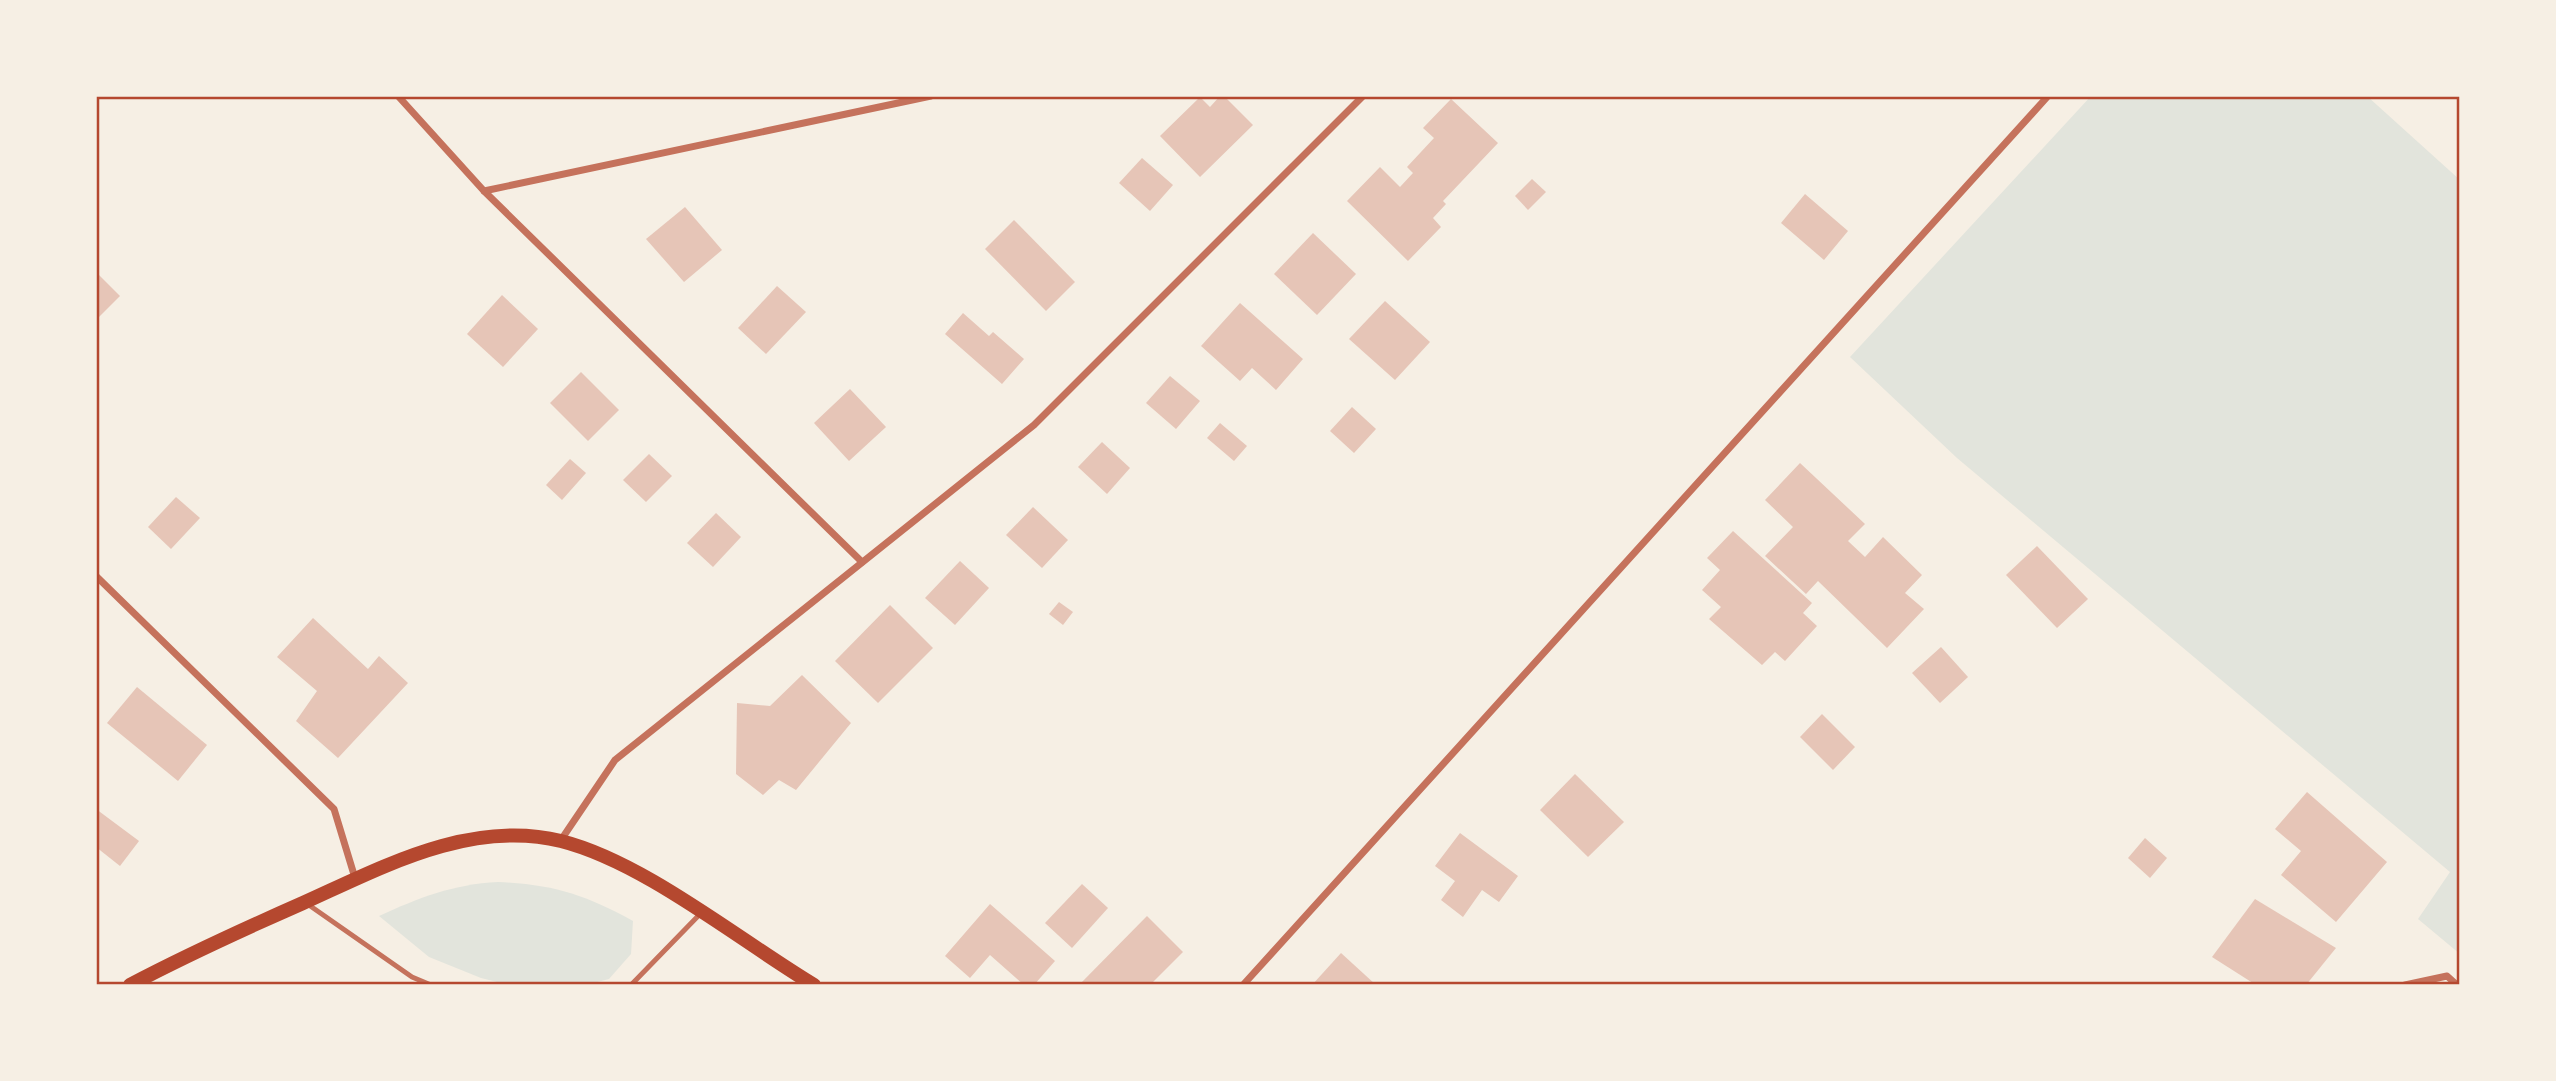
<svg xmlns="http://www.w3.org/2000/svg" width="2556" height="1081" font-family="Bitter,serif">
<rect width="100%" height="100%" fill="#f6efe4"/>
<g fill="#e2e4dc">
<path d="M2091,96H2367L2460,180V954L2418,919L2450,872L1957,458L1850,357Z"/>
<path d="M498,882C555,885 583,894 633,921L631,954L609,979L586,985H509L481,978L429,957L379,916C418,898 454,884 498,882Z"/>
</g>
<g fill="#e6c5b7">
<path d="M1220,96H1224L1253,125L1200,177L1160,136L1200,97L1210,107Z"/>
<path d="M1451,99L1498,143L1443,201L1446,204L1433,218L1441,227L1408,261L1347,201L1380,167L1400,187L1413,173L1407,167L1434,138L1423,128Z"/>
<path d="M1142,158L1173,185L1150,211L1119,183Z"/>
<path d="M1532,179L1546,192L1528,210L1515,196Z"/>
<path d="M1805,194L1848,231L1824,260L1781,223Z"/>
<path d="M685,207L722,250L684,282L646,239Z"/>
<path d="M1014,220L1075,282L1046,311L985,249Z"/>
<path d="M1313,233L1356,274L1317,315L1274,274Z"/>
<path d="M96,272L120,296L96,320Z"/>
<path d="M777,286L806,312L766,354L738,328Z"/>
<path d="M502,295L538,329L503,367L467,334Z"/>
<path d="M1385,301L1430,342L1395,380L1349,339Z"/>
<path d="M1240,303L1303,359L1276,390L1252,368L1240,381L1201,346Z"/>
<path d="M963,313L989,336L993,332L1024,359L1002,384L945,334Z"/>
<path d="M581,372L619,410L588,441L550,403Z"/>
<path d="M1170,376L1200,401L1176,429L1146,403Z"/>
<path d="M850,389L886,427L849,461L814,423Z"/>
<path d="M1352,407L1376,429L1354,453L1330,431Z"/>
<path d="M1220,423L1247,446L1234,461L1207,438Z"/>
<path d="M1102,442L1130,468L1107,494L1078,467Z"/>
<path d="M649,454L672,476L646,502L623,480Z"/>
<path d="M570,459L586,473L562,500L546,485Z"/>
<path d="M1800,463L1865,524L1848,541L1865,557L1883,537L1922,575L1905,593L1924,609L1887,648L1818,581L1806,594L1765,556L1793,527L1765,500Z"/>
<path d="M176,497L200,518L171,549L148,527Z"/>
<path d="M1033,507L1068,540L1042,568L1006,535Z"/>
<path d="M716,513L741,537L713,567L687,543Z"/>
<path d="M1733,531L1812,603L1803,613L1817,626L1785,661L1775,652L1762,665L1709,619L1721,607L1702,590L1720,570L1707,558Z"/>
<path d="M2037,546L2088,599L2057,628L2006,575Z"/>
<path d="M960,561L989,588L955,625L925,598Z"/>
<path d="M1059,602L1073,612L1063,625L1049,614Z"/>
<path d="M890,605L933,648L878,703L835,661Z"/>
<path d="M313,618L368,669L379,656L408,683L338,758L296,721L317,691L277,657Z"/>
<path d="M1941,647L1968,677L1940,703L1912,673Z"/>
<path d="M802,675L851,723L796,790L779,780L763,795L736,774L737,703L770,706Z"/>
<path d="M137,687L207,745L178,781L107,723Z"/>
<path d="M1822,714L1855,747L1833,770L1800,737Z"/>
<path d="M1575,774L1624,822L1588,857L1540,810Z"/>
<path d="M2307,792L2387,862L2336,922L2281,875L2301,851L2275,829Z"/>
<path d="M96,809L139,841L120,866L96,847Z"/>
<path d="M1460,833L1518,876L1499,902L1482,890L1463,917L1441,900L1455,881L1435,866Z"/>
<path d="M2145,838L2167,858L2150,878L2128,858Z"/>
<path d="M1082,884L1108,908L1072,948L1045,923Z"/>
<path d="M2255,899L2336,948L2306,985H2256L2212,957Z"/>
<path d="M990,904L1055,961L1034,985H1024L990,955L970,978L945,956Z"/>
<path d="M1147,916L1183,952L1150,985H1079Z"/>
<path d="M1341,953L1376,985H1312Z"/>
</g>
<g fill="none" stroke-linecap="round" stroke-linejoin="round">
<g stroke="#c5725c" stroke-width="5">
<path d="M306,903L412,977L431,985"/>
<path d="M631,985L702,912"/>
</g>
<g stroke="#c5725c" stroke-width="7">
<path d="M398,96L484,191L862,562"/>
<path d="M484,191L931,96"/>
<path d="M96,576L334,809L355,878"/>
<path d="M561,840L615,760L1034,425L1363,96"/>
<path d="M1243,985L2048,96"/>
<path d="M2405,985L2447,976L2457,985"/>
</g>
<path stroke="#b5482f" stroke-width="14" d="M130,985C187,955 244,929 303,903C383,867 470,819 561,841C644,862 739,940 814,985"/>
</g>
<rect width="2556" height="1081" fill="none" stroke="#f6efe4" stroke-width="196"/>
<rect x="98" y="98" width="2360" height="885" fill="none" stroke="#b5482f" stroke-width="2.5"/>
</svg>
